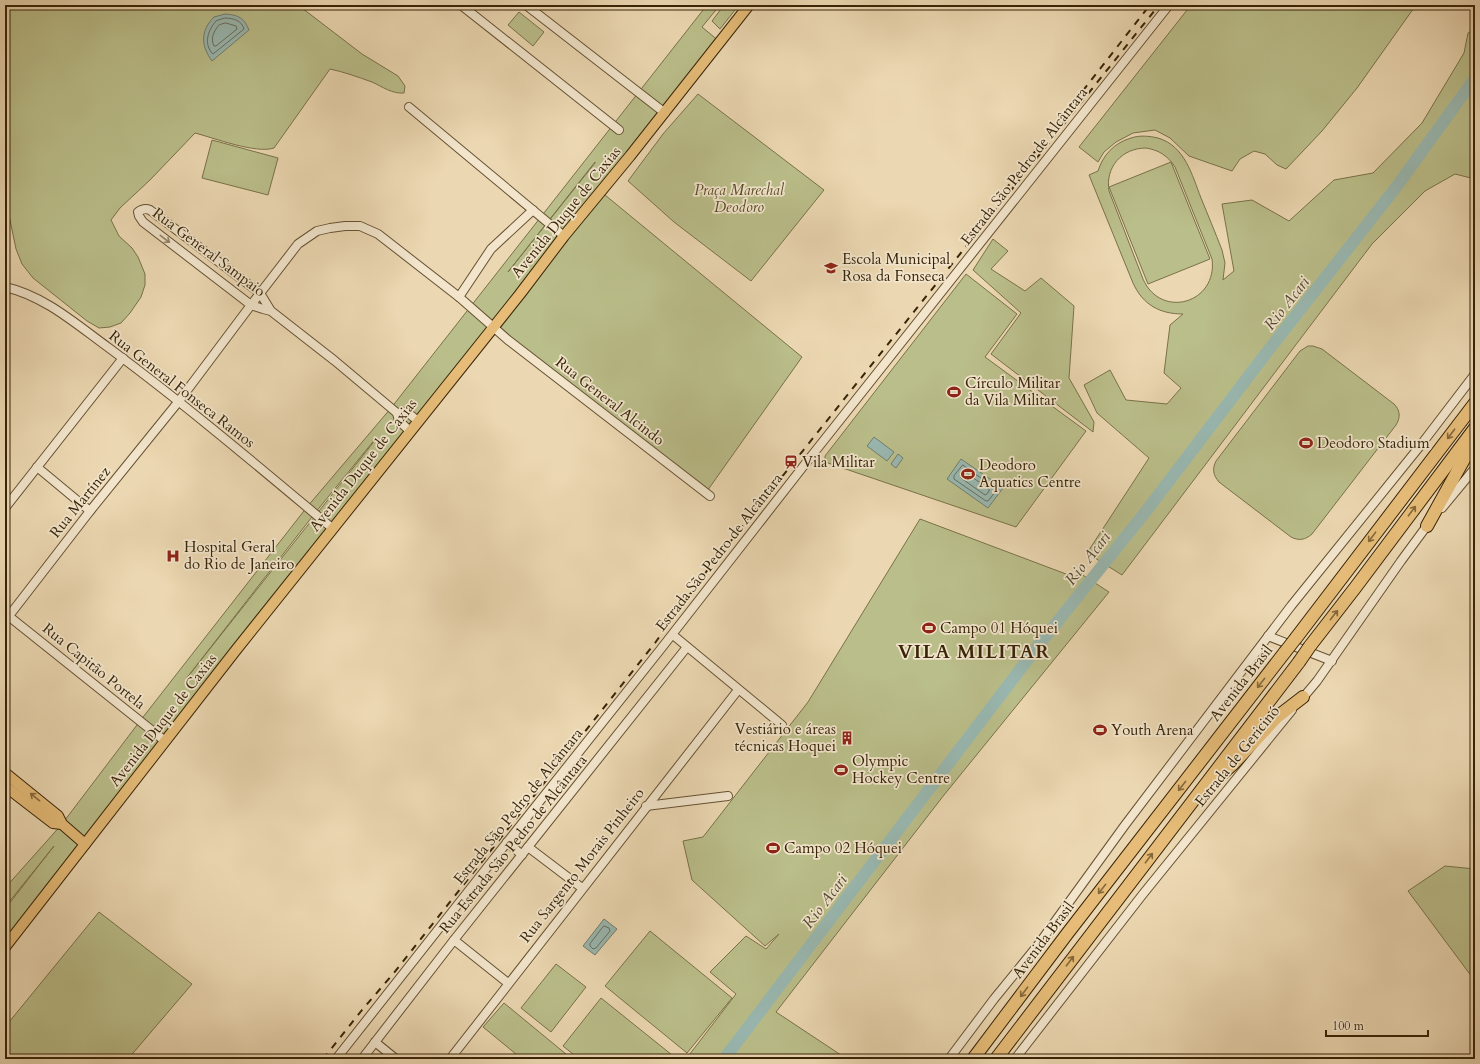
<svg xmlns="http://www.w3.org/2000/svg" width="1480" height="1064" font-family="Cardo,serif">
<rect width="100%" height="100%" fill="#ebd7b1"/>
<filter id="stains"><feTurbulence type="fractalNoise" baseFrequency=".005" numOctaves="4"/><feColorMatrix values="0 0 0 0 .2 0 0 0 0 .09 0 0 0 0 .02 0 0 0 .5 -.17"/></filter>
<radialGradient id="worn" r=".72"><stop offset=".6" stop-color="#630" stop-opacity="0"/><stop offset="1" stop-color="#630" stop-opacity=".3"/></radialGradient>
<g fill="#babe8a" stroke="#797149" fill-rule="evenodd">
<path d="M5,5H298L362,54L398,76L405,86L404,93C392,94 383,87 372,82C358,77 344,72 330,69L274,148C256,154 214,138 195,133L150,180L120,208L111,220L119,236L132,248L138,257L145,274V285L141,297L130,313L121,323L110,327L99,328L87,321L33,278L22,264L16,249L5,196Z"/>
<path d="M707,5H720L702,27L720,42L605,195L802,357L705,494L494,328L5,945V909L54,846L5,907V888L62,824L140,721L307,507L391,408ZM595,162V163L508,272ZM376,438V439L186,679L315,513Z"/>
<path d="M724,5H739L720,29L712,21Z"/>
<path d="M1191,5H1416L1357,88L1322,131L1286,169L1277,165L1265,154L1254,151L1240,159L1232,171L1189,156L1170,138L1155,130L1133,133L1116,142L1104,152L1098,162L1079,147Z"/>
<path d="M519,12L544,32L533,46L508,25Z"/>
<path d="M1475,29V179L1455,174L1425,191L1372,244L1122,575L1087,553L1149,458L1097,413L1084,385L1110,370L1126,400L1167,404L1181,388L1164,373L1170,325L1183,314C1160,314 1143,305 1133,283L1089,175L1098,171C1103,155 1114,143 1131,138C1140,135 1149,136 1158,138C1185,146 1192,175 1201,198C1208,215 1215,232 1222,250L1225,263L1223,280L1234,271L1222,204L1252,200L1289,221L1334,180L1373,173L1422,123L1464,53L1468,33ZM1146,148C1159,150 1168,156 1175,167L1212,259C1218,303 1161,320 1143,279L1109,191C1105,167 1122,148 1146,148Z"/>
<path d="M698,94L824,190L751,281L674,222L628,181L663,134Z"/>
<path d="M212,140L278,158L268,195L202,178Z"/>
<path d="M1171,162L1210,259L1148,284L1109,187Z"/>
<path d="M993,239L1008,251L991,269L1025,291L1041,278L1074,306L1069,378L1094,422L1093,432L991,354L1021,313L973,270Z"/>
<path d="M966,274L1017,314L985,357L1086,431L1016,527L828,463L825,460V456Z"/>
<path d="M1308,346H1313L1322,349L1394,404C1400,410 1401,417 1396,425L1312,534C1305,540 1299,541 1291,537L1219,482C1213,475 1212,469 1216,461L1300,351Z"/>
<path d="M920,519L1074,577L1081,574L1109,592L944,795L776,1012L847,1059H686L736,994L710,972L746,936L766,949L779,934L765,946L692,880L683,841L703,837L808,702Z"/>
<path d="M1445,866L1475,869V981L1408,891Z"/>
<path d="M99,912L192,984L128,1059H5V1027Z"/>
<path d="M650,931L732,998L687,1053L605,986Z"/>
<path d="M556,964L586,987L551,1032L521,1008Z"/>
<path d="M601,998L677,1059H579L563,1046Z"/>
<path d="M504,1003L572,1059H522L483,1027Z"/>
</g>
<g fill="#99b8b1" stroke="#727d6d">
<path d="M225,14C239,15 244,18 249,30L212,61C201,46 200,31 214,17Z"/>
<path d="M874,437L894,452L887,461L867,446Z"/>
<path d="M898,454L903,458L896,468L891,464Z"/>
<path d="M961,459L1003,488L988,508L947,479Z"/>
<path d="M604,919L617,929L595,955L583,946Z"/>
</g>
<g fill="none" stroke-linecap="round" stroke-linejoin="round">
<g stroke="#686e5c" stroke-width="1">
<path d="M225,18C234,18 242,21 244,29L213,54C203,44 208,30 216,21Z"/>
<path d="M226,23L236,26L237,29L216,46H214C210,38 214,31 219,25Z"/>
<path d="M963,465L996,489V491L988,501H986L954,479V476Z"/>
<path d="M965,472L989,489V491L987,494L985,495L961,478V475Z"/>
<path d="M604,926L609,928L610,931L596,948L593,949L590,946V944Z"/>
</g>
<path stroke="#99b8b1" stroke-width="12" d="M724,1059L1038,646L1147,510L1264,356L1397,186L1475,78"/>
<g stroke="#655132" stroke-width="10">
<g id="minor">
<path d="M461,5L619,130"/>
<path d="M526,5L665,113"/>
<path d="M409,107L564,236"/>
<path d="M5,287C45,296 77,325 109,348C186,405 259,467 332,528"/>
<path d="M459,297L491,249L533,210"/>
<path d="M271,311L263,309L251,305L143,222L139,216L138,212C142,209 145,208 150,210L260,293L271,311L335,361L397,413L399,421L410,431"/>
<path d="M397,413L407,412L418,421"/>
<path d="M37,467L90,511"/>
<path d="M5,508L123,358"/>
<path d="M1442,508L1475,468"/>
<path d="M6,614L165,741"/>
<path d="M5,621L90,511L179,401L251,305L298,244L317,231L330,228L345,226H360L378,234L459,297L508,340L710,496"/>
<path d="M673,635L782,725"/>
<path d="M1268,636L1332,661"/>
<path d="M1301,700L1317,681L1401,561L1429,523"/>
<path d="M646,806L728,796"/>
<path d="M507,842L522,855"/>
<path d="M528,847L582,888"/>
<path d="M454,940L508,983"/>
<path d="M375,1042L396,1059"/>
<path d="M336,1059L489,865L660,650L809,459L1169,5"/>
<path d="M362,1059L454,940L687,647"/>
<path d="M450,1059L738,690"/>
<path d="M949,1059L994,999L1038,945L1125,825L1291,606L1420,446L1475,374"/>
<path d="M1015,1059L1143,894L1292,710"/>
</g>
</g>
<g stroke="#382408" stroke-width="12">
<g id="major">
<path d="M5,773L58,816L62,824L85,844"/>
<path d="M5,786L53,823L62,824"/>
<path d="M5,947L236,650L520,294L564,236L630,156L749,5"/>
</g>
</g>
<g stroke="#382408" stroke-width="14">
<g id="highway">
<path d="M1427,526L1468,452L1475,442"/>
<path d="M1296,638L1475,403"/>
<path d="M1310,646L1355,588L1475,428"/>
<path d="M1215,780L1234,763L1277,717L1303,697"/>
<path d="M973,1059L1067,934L1285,652"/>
<path d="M996,1059L1299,662"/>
</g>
</g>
<use href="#minor" stroke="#f2e5cc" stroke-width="8"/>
<use href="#major" stroke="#e6bc78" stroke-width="10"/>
<use href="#highway" stroke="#e6bc78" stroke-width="12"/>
<g stroke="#382408" stroke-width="2" stroke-dasharray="7 7" stroke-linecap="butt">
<path d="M1005,190L1150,5"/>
<path d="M323,1059L362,1010L393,974L655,643L706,572L1159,5"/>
</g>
<g stroke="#382408" stroke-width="14" stroke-linecap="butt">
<g id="highway-bridge">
<path d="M1285,652L1296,638"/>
<path d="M1299,662L1310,646"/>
</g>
</g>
<use href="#highway-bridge" stroke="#e6bc78" stroke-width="12"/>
</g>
<defs><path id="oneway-shaft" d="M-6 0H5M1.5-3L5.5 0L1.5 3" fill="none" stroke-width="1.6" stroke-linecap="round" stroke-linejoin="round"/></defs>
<use stroke="#95846a" href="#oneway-shaft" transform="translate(165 239) rotate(37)"/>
<g stroke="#86683a">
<use href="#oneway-shaft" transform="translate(1451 434) rotate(127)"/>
<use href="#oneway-shaft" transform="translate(1412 511) rotate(-53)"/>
<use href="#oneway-shaft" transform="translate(1372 537) rotate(127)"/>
<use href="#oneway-shaft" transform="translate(1334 615) rotate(-52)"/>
<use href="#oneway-shaft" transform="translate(1261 683) rotate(128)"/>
<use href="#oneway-shaft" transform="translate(1182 786) rotate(128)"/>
<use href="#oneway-shaft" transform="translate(35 797) rotate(-141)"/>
<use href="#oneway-shaft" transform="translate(1149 858) rotate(-53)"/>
<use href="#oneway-shaft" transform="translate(1102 889) rotate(128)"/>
<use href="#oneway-shaft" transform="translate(1070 961) rotate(-53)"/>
<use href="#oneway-shaft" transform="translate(1024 992) rotate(127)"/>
</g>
<defs>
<g id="school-bare" transform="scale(1.08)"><path d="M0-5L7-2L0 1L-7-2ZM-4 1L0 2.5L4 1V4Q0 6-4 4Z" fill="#8f2418" stroke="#f2e5cc" stroke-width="2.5" paint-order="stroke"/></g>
<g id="stadium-bare" transform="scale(1.08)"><path d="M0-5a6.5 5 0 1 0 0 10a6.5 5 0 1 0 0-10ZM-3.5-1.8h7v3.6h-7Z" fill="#8f2418" stroke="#f2e5cc" stroke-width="2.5" paint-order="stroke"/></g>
<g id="station-bare" transform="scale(1.08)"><path d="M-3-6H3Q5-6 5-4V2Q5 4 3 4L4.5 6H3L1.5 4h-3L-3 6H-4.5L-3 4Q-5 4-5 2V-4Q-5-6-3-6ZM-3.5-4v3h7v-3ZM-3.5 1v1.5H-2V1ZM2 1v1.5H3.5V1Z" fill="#8f2418" stroke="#f2e5cc" stroke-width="2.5" paint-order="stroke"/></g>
<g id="hospital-bare" transform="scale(1.08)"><path d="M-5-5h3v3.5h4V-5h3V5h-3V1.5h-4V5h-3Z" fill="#8f2418" stroke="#f2e5cc" stroke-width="2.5" paint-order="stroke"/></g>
<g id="building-bare" transform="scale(1.08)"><path d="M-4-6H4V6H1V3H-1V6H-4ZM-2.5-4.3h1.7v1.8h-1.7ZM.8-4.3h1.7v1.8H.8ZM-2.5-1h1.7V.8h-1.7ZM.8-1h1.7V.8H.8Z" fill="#8f2418" stroke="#f2e5cc" stroke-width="2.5" paint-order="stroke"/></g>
</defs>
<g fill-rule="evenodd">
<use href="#school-bare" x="831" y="268"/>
<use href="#stadium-bare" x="954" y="392"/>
<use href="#stadium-bare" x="1306" y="443"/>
<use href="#station-bare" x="791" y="462"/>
<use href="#stadium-bare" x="968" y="474"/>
<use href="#hospital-bare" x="173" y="556"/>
<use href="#stadium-bare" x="929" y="628"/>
<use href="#stadium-bare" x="1100" y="730"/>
<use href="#building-bare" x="847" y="738"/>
<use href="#stadium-bare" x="841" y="770"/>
<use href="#stadium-bare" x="773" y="848"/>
</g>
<g text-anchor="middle" stroke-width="3.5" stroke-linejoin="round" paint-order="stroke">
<g font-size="15" fill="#382408" stroke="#f2e5cc">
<text transform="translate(1024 166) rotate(-52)" y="5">Estrada São Pedro de Alcântara</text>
<text transform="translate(566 212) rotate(-51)" y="5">Avenida Duque de Caxias</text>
<text transform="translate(209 252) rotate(37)" y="5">Rua General Sampaio</text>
<text transform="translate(182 389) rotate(38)" y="5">Rua General Fonseca Ramos</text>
<text transform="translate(610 401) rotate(38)" y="5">Rua General Alcindo</text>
<text transform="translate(363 465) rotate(-52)" y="5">Avenida Duque de Caxias</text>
<text transform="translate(80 502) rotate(-51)" y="5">Rua Martínez</text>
<text transform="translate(719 552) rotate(-52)" y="5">Estrada São Pedro de Alcântara</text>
<text transform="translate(94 666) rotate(39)" y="5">Rua Capitão Portela</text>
<text transform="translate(1241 683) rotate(-52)" y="5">Avenida Brasil</text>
<text transform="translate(163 720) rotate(-52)" y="5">Avenida Duque de Caxias</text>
<text transform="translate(1237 756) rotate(-51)" y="5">Estrada de Gericinó</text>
<text transform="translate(518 806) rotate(-51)" y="5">Estrada São Pedro de Alcântara</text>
<text transform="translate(513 844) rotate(-51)" y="5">Rua Estrada São Pedro de Alcântara</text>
<text transform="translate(582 865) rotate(-52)" y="5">Rua Sargento Morais Pinheiro</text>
<text transform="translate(1043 940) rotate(-53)" y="5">Avenida Brasil</text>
</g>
<g font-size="15" font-style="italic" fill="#584a28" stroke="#f2e5cc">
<text x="739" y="195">Praça Marechal<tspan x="739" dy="17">Deodoro</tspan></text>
</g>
<g font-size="15" fill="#382408" stroke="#f2e5cc" text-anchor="start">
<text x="842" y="264">Escola Municipal<tspan x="842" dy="17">Rosa da Fonseca</tspan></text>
<text x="965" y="388">Círculo Militar<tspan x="965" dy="17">da Vila Militar</tspan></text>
<text x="1317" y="448">Deodoro Stadium</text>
<text x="802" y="467">Vila Militar</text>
<text x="979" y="470">Deodoro<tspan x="979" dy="17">Aquatics Centre</tspan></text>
<text x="184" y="552">Hospital Geral<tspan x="184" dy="17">do Rio de Janeiro</tspan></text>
<text x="940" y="633">Campo 01 Hóquei</text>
<text x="836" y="734" text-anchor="end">Vestiário e áreas<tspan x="836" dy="17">técnicas Hoquei</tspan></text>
<text x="1111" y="735">Youth Arena</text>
<text x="852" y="766">Olympic<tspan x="852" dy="17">Hockey Centre</tspan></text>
<text x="784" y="853">Campo 02 Hóquei</text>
</g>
<g font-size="16" font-style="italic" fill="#504932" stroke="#f2e5cc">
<text transform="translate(1286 303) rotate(-52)" y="6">Rio Acari</text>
<text transform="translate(1087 558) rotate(-52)" y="6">Rio Acari</text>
<text transform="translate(824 901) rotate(-53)" y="6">Rio Acari</text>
</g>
<g font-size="19" font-weight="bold" letter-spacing="1" fill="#382408" stroke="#f2e5cc">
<text x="974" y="658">VILA MILITAR</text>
</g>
</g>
<rect width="1480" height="1064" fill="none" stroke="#ebd7b1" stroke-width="20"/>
<rect x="6" y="6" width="1468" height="1052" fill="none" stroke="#382408" stroke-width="2"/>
<rect x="10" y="10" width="1460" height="1044" fill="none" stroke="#382408"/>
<path d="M1326 1030v6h102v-6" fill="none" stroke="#382408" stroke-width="2"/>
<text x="1332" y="1030" font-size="12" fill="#382408" stroke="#f2e5cc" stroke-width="3" paint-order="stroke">100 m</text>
<rect width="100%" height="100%" filter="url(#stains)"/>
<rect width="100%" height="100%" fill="url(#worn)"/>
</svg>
